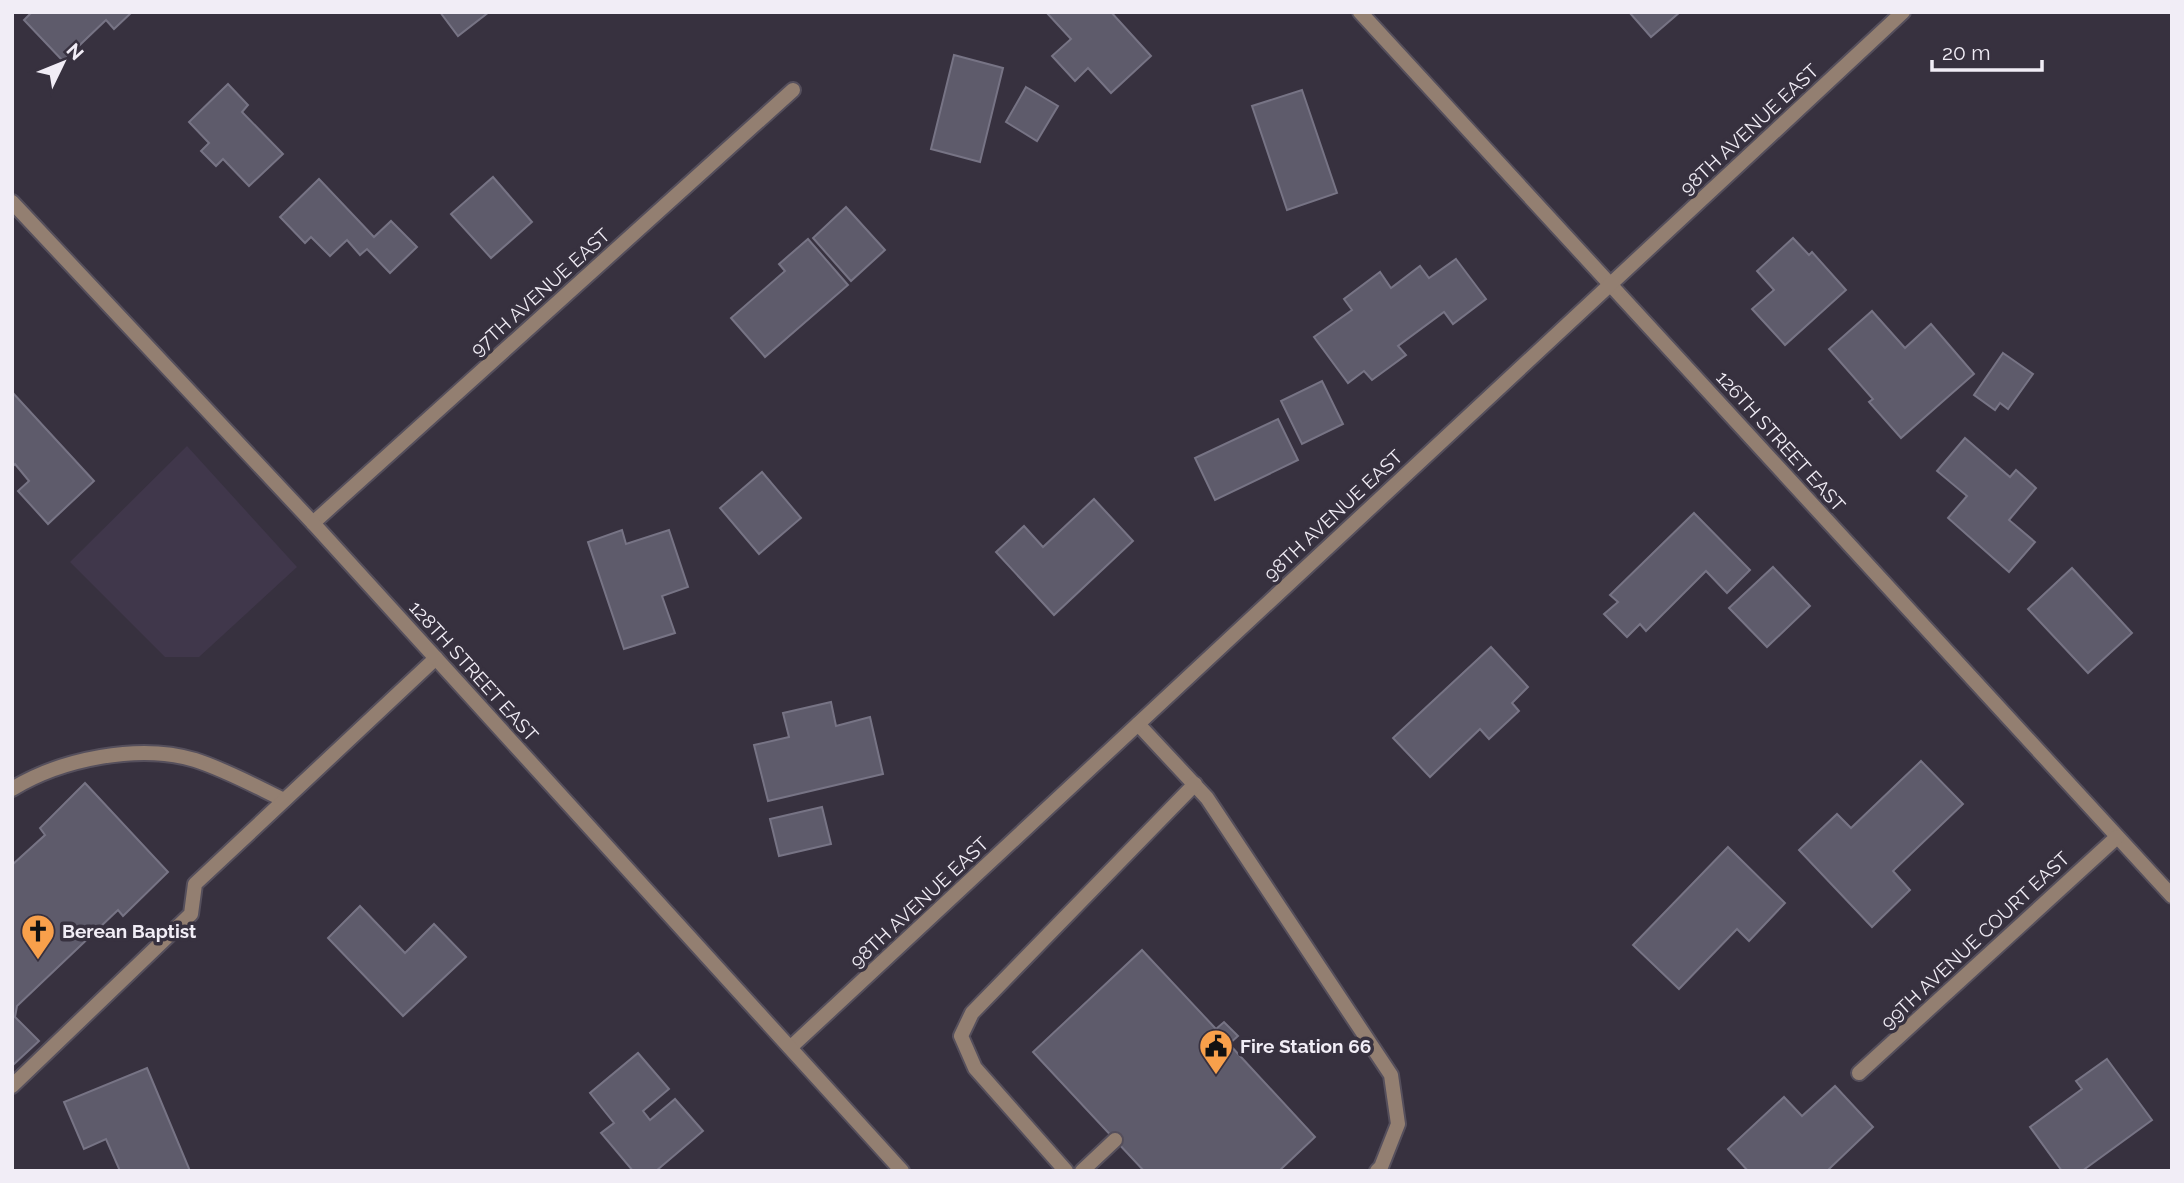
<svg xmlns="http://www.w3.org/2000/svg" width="2184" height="1183" font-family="Raleway,sans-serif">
<rect width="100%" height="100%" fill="#37313f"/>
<path fill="#40374b" d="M187,446L297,567L199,657H165L70,562Z"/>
<g fill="#5e5b6b" stroke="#777485" stroke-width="2">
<path d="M32,12H132L114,29L106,20L63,61L24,20Z"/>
<path d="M440,12H489L458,36Z"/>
<path d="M1046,12H1111L1151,56L1111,93L1088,68L1075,81L1052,56L1071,39Z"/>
<path d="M1629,12H1680L1651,37Z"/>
<path d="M954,55L1003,68L980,162L931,149Z"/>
<path d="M228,84L248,105L242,112L283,154L249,186L223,159L216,166L201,151L209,143L189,122Z"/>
<path d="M1026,87L1058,106L1037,141L1006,122Z"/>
<path d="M1302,90L1337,193L1287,210L1252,106Z"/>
<path d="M493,177L532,222L491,258L451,214Z"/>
<path d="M319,179L374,237L391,221L417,247L390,273L367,249L360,255L347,240L330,256L311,237L305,243L280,217Z"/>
<path d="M846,207L885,250L851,281L813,238Z"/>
<path d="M1793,238L1809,255L1812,252L1846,290L1785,345L1752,309L1774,290L1757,271Z"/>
<path d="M808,239L848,285L765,357L731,318L785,271L779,264Z"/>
<path d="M1456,259L1486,299L1453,324L1444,312L1398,346L1406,355L1372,380L1364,371L1348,383L1314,337L1352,310L1344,299L1380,272L1391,288L1420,266L1429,278Z"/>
<path d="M1872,311L1905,348L1931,324L1974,374L1901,438L1869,402L1873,399L1829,349Z"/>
<path d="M2003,353L2033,374L2008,409L2000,403L1995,410L1974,395Z"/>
<path d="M1322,381L1343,424L1302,444L1281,401Z"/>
<path d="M12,392L94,481L48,524L18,491L29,481L15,464L12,467Z"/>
<path d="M1278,419L1298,460L1215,500L1195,458Z"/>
<path d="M1965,438L2010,477L2016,470L2036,488L2009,520L2035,542L2009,572L1948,518L1967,496L1937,471Z"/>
<path d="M762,472L801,518L759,554L720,508Z"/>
<path d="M1094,499L1133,541L1054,615L996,552L1024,526L1043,547Z"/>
<path d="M1694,513L1750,570L1727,593L1706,571L1646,631L1640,624L1627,637L1604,614L1618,602L1610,595Z"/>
<path d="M622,530L626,544L669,530L688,587L662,596L675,633L624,649L588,542Z"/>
<path d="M1773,567L1810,606L1767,647L1729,608Z"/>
<path d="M2072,568L2132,633L2088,673L2028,609Z"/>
<path d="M1491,647L1528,687L1512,703L1519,711L1489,739L1480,729L1430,777L1393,738Z"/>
<path d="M831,702L836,726L870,717L883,774L768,801L754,745L789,737L783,713Z"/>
<path d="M1921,761L1963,804L1893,871L1910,890L1872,927L1799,850L1837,814L1851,828Z"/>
<path d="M85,783L168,872L123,916L118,910L17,1006L15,1017L39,1041L12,1066V865L45,835L40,828Z"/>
<path d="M822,807L831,844L779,856L770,819Z"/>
<path d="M1728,847L1785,903L1749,941L1737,929L1679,989L1633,945Z"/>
<path d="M360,906L405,953L434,924L466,957L403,1016L328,938Z"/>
<path d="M1142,950L1216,1029L1224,1022L1238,1036L1229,1044L1315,1137L1279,1171H1144L1033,1052Z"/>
<path d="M638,1053L669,1089L643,1111L650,1120L675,1099L703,1131L656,1171H633L601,1133L614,1123L590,1093Z"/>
<path d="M2107,1059L2152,1120L2082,1171H2062L2030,1127L2082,1089L2076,1081Z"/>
<path d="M147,1068L190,1171H120L106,1139L84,1149L64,1102Z"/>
<path d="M1835,1086L1873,1127L1827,1171H1748L1728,1149L1784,1097L1802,1116Z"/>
</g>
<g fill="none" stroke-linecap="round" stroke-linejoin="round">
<g stroke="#554f5c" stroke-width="18">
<g id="service">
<path d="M1138,724L1207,798L1391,1075L1398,1124L1381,1167L1377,1171"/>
<path d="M12,789C61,759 139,743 195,760C226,770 255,786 284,800"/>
<path d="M12,1086L191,914L195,884L436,658"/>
<path d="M1066,1171L975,1068L961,1036L972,1013L1195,784"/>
<path d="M1082,1171L1115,1140"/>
</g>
</g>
<g stroke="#554f5c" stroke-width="18">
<g id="minor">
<path d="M1360,12L2172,896"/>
<path d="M313,523L793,90"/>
<path d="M791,1047L1903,12"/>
<path d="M1859,1073L2117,837"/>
</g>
</g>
<g stroke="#554f5c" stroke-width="18">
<path id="tertiary" d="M12,202L313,523L902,1171"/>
</g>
<use href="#service" stroke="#937f71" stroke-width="14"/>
<use href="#minor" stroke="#937f71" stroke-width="14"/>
<use href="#tertiary" stroke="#937f71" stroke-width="14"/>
</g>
<defs>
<g id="church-pin" transform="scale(1.75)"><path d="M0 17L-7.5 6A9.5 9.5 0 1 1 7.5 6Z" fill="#f8a04b" stroke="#37313f"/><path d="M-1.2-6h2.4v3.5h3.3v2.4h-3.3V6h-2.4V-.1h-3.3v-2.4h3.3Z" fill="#111"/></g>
<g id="civic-pin" transform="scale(1.75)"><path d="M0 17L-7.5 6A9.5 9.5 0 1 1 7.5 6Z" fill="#f8a04b" stroke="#37313f"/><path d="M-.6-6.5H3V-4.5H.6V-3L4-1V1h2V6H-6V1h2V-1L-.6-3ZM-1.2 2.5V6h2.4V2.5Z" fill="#111"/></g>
</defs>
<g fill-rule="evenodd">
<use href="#church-pin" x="38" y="931"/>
<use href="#civic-pin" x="1216" y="1046"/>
</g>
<g text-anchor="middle" stroke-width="7" stroke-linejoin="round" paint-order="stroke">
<g font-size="19" fill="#f1edf6" stroke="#37313f">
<text transform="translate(1749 129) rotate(-43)" y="7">98TH AVENUE EAST</text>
<text transform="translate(540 292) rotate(-42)" y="7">97TH AVENUE EAST</text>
<text transform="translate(1781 441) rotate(48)" y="7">126TH STREET EAST</text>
<text transform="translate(1333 515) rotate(-43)" y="7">98TH AVENUE EAST</text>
<text transform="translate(474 671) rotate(48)" y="7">128TH STREET EAST</text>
<text transform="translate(919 902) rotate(-43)" y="7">98TH AVENUE EAST</text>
<text transform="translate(1975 940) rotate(-43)" y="7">99TH AVENUE COURT EAST</text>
</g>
<g font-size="19" font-weight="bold" fill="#f1edf6" stroke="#37313f" text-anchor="start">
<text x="62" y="938">Berean Baptist</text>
<text x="1240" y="1053">Fire Station 66</text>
</g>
</g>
<rect width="2184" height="1183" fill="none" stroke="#f1edf6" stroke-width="28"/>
<g transform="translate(63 63) rotate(47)" stroke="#37313f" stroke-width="5" paint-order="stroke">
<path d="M0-5L12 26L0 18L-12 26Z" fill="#f1edf6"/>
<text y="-10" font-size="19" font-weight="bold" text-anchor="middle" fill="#f1edf6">N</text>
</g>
<path d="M1932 60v10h110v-10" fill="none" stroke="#f1edf6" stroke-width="3.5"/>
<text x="1942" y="60" font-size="21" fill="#f1edf6" stroke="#37313f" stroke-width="5" paint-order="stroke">20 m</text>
</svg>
